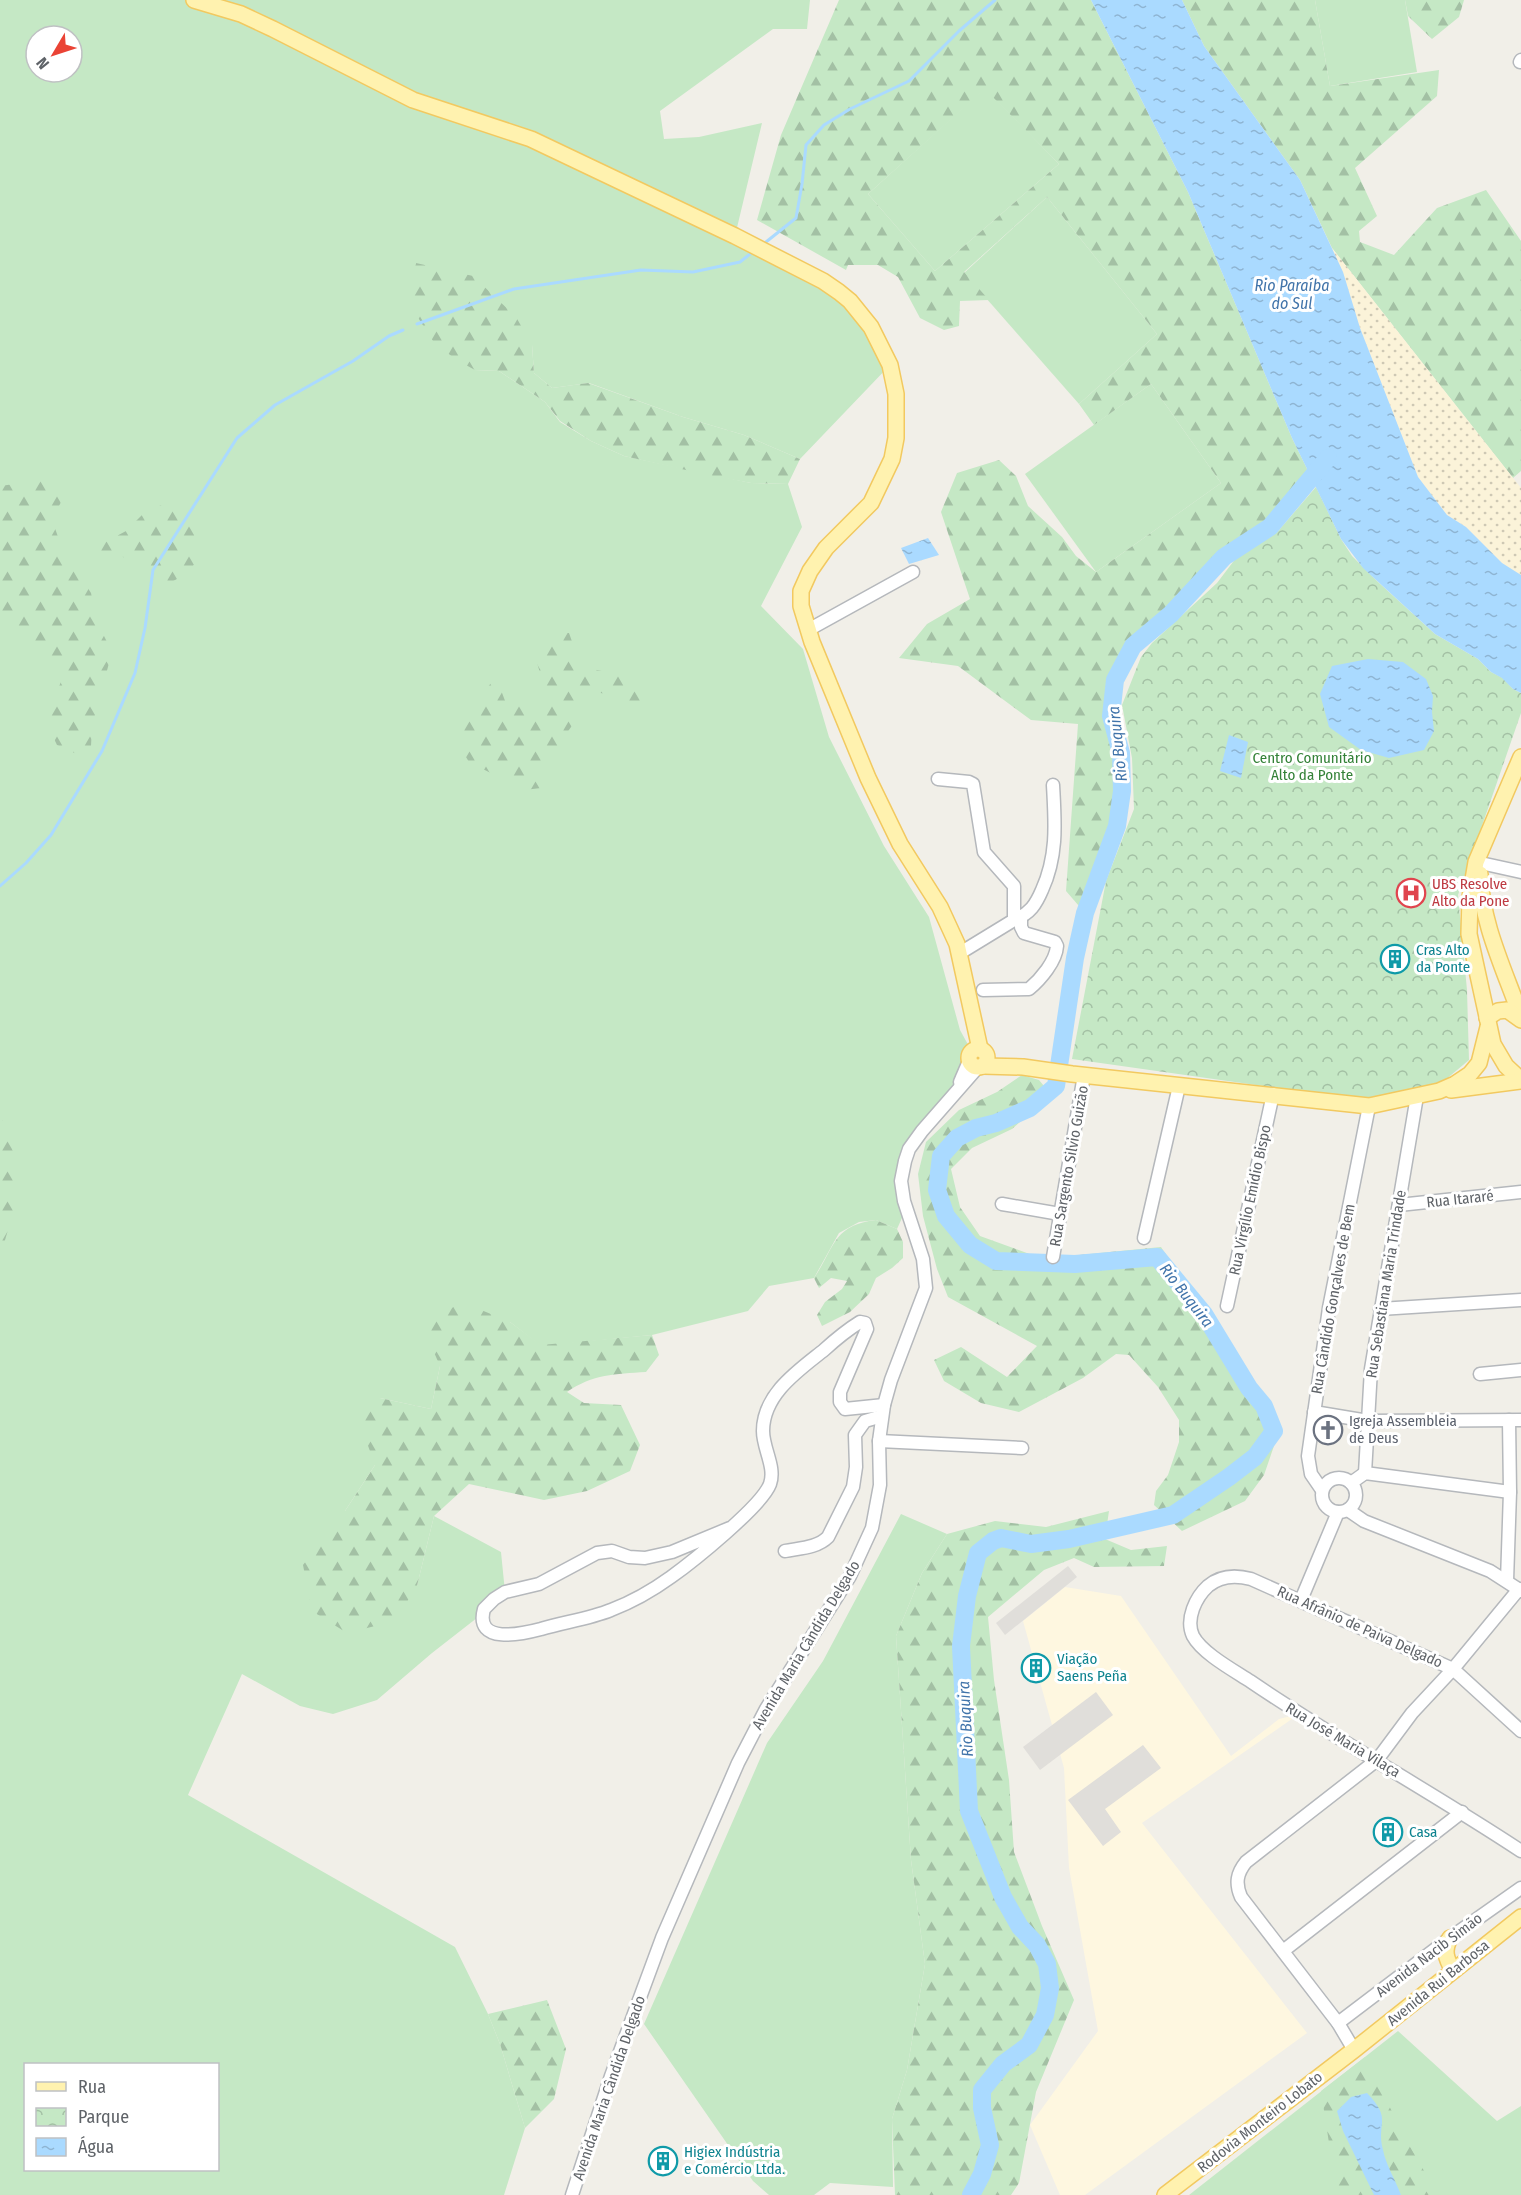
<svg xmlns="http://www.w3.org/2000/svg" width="1521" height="2195" font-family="'Fira Sans Condensed',sans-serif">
<defs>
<pattern id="forest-firs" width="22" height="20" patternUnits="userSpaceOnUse" patternTransform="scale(1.5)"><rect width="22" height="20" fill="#c5e8c5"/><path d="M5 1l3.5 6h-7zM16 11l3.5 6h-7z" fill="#a3c0a4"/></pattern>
<pattern id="sand-dots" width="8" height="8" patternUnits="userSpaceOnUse" patternTransform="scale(1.5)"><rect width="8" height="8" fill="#fbf3d9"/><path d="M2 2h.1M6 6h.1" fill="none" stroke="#cec8b4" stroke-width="1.8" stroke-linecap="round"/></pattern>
<pattern id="park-crowns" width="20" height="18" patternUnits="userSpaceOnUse" patternTransform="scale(1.5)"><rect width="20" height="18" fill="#c5e8c5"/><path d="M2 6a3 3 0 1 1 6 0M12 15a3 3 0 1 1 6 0" fill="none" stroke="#a3c0a4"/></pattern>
<pattern id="water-ripples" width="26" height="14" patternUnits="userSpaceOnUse" patternTransform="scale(1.5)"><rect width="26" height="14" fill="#aadaff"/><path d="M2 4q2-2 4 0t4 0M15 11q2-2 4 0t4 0" fill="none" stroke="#8eb4d2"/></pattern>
</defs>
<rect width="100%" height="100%" fill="#f1efe8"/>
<path fill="#fef7e0" d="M1065,1587L1121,1596L1231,1756L1279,1719L1299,1714L1142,1823L1307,2033L1085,2195H1060L1030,2125L1098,2031L1069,1868L1064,1768L1023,1621Z"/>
<g fill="#e0deda">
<path d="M1068,1566L1077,1577L1005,1635L996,1623Z"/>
<path d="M1096,1692L1113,1715L1040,1770L1023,1747Z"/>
<path d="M1143,1745L1161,1768L1105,1809L1121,1832L1103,1846L1068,1800Z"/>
</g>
<g fill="#c5e8c5" fill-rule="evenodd">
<path d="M0,0H810L807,29H773L660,111L664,139L699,137L762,123L735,236L839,292L890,365L800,459L744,435L683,417L589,383L552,388L534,373L532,345L475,370L499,371L545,402L560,422L591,441L624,456L751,483L788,484L802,527L761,606L803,649L829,737L884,846L929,917L960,1030L971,1050L969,1061L955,1094L922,1131L901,1181L906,1209L897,1229L876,1220L859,1222L839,1233L814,1278L769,1286L748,1311L652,1335L541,1346L510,1322L440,1366L431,1409L380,1398L375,1465L345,1511L417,1586L434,1516L501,1552L505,1592L482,1614L432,1653L377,1700L333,1714L300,1706L242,1674L188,1795L455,1947L488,2014L500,2044L525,2128L504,2195H0ZM36,36H72V72H36ZM26,2064H218V2170H26Z"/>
<path d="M1315,0H1405L1417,72L1330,86Z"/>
<path d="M985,88L1059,164L935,271L868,194Z"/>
<path d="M1047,197L1157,334L1079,404L964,273Z"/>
<path d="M1151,384L1221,483L1096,572L1025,474Z"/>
<path d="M901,1514L947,1534L922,1573L896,1636L911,1860L925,1964L907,2070L892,2119L893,2187L830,2183L814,2195H769L753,2181L644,2024L767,1743L823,1661Z"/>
<path d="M1398,2031L1497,2121L1521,2106V2195H1189Z"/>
</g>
<g fill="url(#forest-firs)" fill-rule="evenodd">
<path d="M839,0H1091L1188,192L1292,438L1311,477L1270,527L1224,557L1171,614L1133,646L1115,680L1111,716L1121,753L1122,791L1117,826L1085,913L1066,891L1078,724L1031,720L958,666L899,658L927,624L970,599L941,512L957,473L999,460L1016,476L1028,506L1062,537L1076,556L1096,572L1221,483L1151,384L1094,425L1079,404L1157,334L1047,197L964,272L989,300L960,301L959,326L944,330L920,318L898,277L878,265H848L846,270L757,220L781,135ZM985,89L1059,164L935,271L868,194Z"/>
<path d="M1182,0H1315L1330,86L1439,70L1437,96L1355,168L1377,216L1359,231L1360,242L1394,255L1437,208L1486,190L1521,241V471L1513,478L1332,248L1300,180L1204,46Z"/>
<path d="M1405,0H1464L1459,17L1432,39L1408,16Z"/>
<path d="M416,263L473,276L516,317L532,345L534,373L552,388L588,383L683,417L744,435L800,459L788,484L751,483L708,475L624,456L591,441L560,421L545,402L499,371L475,370L455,359L433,341L408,302Z"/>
<path d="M51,479L67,490L52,520L62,548L91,593L97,622L112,652L92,726L91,746L79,755L57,745C43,716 54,700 65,672L53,657L32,646L0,611V486Z"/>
<path d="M165,504L187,515C203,557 206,563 165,586L143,567L121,556L100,553V545L126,531L147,510Z"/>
<path d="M548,633H569L581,667C590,668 627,676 632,682C637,686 640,698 642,704L627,710L609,694L591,692L576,720L559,744L541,788L524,790L469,762L457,742L455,722L469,710L496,677L507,706L548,701L536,659Z"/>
<path d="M1022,1075L1039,1080L1053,1097L1038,1106L1012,1129L972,1148L951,1169L960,1207L980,1236L1035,1256L1059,1257L1161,1247L1181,1277L1212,1317L1271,1408L1276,1440L1264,1475L1245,1501L1182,1531L1154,1505L1156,1491L1168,1475L1179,1442V1420L1158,1387L1129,1355L1116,1354L1083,1378L1019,1412L981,1403L944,1381L934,1360L961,1347L1007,1377L1037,1346L948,1297L937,1269L923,1216L918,1174L926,1142L959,1110L997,1092Z"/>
<path d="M0,1114L23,1179L0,1257Z"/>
<path d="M876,1220L897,1229L903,1242V1258L892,1268L876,1278L869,1294L850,1312L822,1326L817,1315L825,1302L842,1289L847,1281L831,1278L819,1288L814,1278C835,1247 833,1225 876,1220Z"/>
<path d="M462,1302L510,1322L541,1345L652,1335L659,1355L646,1372C615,1374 593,1374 567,1392L584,1403L621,1405L640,1445L630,1471L587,1491L544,1500L469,1484L434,1516L417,1586L395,1621L347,1633L312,1611L303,1565L345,1511L375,1465L358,1418L380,1398L431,1409L440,1366L422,1325Z"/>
<path d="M1109,1511L1105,1539L1131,1550L1167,1546L1164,1566L1094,1567L1074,1558L1044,1570L988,1617L994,1680L1009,1780L1014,1852L1042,1926L1074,2000L1036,2092L1019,2183L1011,2195H895L892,2119L907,2070L925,1964L911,1860L896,1636L922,1573L947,1534L995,1521L1046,1527Z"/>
<path d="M547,2000L566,2049L554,2099L525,2128L500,2044L488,2014Z"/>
<path d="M1365,2057L1405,2138L1438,2195H1337L1321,2091Z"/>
</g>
<path fill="url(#sand-dots)" d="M1332,248L1521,488V575L1502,563L1466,527L1447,515L1418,477L1360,328L1343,272Z"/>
<path fill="url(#park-crowns)" d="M1316,487L1341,539L1352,556L1378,582L1435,634L1478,659L1491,672L1503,678L1513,689L1521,693V713L1458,895L1467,990L1469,1060L1438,1086L1369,1101L1072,1059L1106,881L1134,809L1132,758L1122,705L1141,657L1152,643L1217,583L1236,558L1279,530Z"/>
<g fill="url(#water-ripples)">
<path d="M1091,0H1182L1204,46L1300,180L1343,272L1360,328L1418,477L1447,515L1466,527L1502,563L1521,575V693L1513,689L1502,678L1491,672L1478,659L1435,634L1363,568L1341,539L1292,438L1188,192Z"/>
<path d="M928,538L939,555L909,564L901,548Z"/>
<path d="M1368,659L1403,662L1426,679L1433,696L1432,712L1434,731L1424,750L1389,758L1361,750L1329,727L1320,694L1332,666Z"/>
<path d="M1229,735L1248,742L1241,778L1220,771Z"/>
<path d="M1367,2093C1393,2120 1376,2122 1383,2150C1386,2165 1396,2181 1401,2195H1374L1343,2131L1337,2111L1351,2097Z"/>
</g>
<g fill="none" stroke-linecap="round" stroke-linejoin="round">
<g stroke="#aadaff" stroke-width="3">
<path d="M766,242L796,218L802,184L806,145L824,125L850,109L909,81L959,31L995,0"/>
<path d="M417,324L514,289L641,270L693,272L740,262L750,254"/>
<path d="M0,886L26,863L51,835L102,751L135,673L145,628L153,570L237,438L275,405L353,361L389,336L403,330"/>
</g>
<path stroke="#aadaff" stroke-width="18" d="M971,2195L982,2174L990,2145L982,2108V2090L1003,2064L1029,2045L1045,2015L1050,1988L1047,1964L1037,1945L1020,1927L1003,1897L969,1811L961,1646L967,1596L978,1553L993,1541L1001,1538L1031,1544L1069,1539L1173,1515L1229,1477L1255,1457L1274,1431L1264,1406L1249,1388L1204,1314L1157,1257L1075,1264L996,1261L970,1245L946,1216L937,1190L941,1156L957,1138L976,1128L996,1123L1030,1108L1056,1086L1075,958L1085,913L1117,826L1122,791L1121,753L1111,716L1115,680L1133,646L1171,614L1224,557L1270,527L1328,458"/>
<g stroke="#b5b8bc" stroke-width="15">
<g id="minor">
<path d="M1520,62L1521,60"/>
<path d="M808,630L913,572"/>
<path d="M938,779L969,782L973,784L984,852L1014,886V920L960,953"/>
<path d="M1476,862L1521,872"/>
<path d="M1015,919C1030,914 1036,904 1042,890C1058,855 1055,822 1053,785"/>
<path d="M983,990L1029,989C1041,979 1056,961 1057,946L1055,942L1024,933L1021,927V917"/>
<path d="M960,1082L969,1061"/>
<path d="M1002,1204L1060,1214"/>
<path d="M1399,1205L1521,1192"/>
<path d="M1144,1238L1179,1086"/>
<path d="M1053,1257L1084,1075"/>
<path d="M1227,1306L1273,1094"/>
<path d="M1380,1309L1521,1300"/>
<path d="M1480,1374L1521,1370"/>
<path d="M1314,1412L1368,1421L1521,1420"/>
<path d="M879,1441L1022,1448"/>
<path d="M1365,1473L1371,1369L1417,1096"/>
<circle cx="1339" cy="1495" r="17"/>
<path d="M1351,1483L1365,1473L1510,1492"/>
<path d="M1322,1490L1311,1474L1308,1456L1329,1308L1369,1106"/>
<path d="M1348,1510L1364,1521L1490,1571L1521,1591"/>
<path d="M730,1528L672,1552L645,1558L629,1557L612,1551L597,1553L539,1584L505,1592L494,1599L484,1609C474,1645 522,1634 541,1629C564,1622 589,1619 611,1610C632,1602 653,1590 671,1577C692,1562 762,1506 770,1484C776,1467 763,1449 763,1431C763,1394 799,1370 824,1350C835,1340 847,1330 860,1322L865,1323L867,1329L840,1392V1402L845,1409L884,1405"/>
<path d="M785,1551C800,1548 817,1548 828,1537L853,1487L856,1467L855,1435L865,1421L882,1416"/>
<path d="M1507,1581L1510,1492L1509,1420"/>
<path d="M1301,1600L1338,1512"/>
<path d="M1521,1731L1453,1669L1251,1579C1236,1575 1221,1575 1208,1586C1196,1597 1185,1619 1193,1636C1202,1653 1233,1670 1250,1681C1338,1741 1432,1792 1521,1851"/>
<path d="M1283,1951L1462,1812"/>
<path d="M1338,2023L1450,1938L1521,1888"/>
<path d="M1354,2050L1338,2023L1241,1897C1235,1883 1237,1873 1246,1862L1377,1760L1412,1713L1453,1669L1519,1589"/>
<path d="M572,2195L611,2076L662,1938L738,1763L766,1709L850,1576L872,1528L880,1485L879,1441L884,1405L891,1380L926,1288L923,1259L904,1201L901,1181L905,1161L909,1149L922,1131L978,1067"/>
</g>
</g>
<g stroke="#f2c960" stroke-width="18">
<g id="major">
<path d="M194,0L241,14L273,29L413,100L531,139L735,236L823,281L839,292L850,301L871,327L890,365L896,394V438L892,459L871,503L826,548L810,571L801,591V606L812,642L868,778L900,844L940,907L957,944L980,1049"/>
<path d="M1521,757L1476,862L1470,897L1469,934L1493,1044L1506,1066L1521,1080"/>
<path d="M1480,874C1481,923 1505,971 1521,1017"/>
<path d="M1487,1018L1498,1011L1507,1010L1521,1020"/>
<circle cx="978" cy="1058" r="9"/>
<path d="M983,1066L1023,1067L1072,1074L1369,1106L1439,1091L1455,1084L1470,1074L1479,1063L1488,1027"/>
<path d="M1451,1090L1521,1081"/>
<path d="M1450,1938C1443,1951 1446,1958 1453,1971"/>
<path d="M1165,2195L1354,2050L1521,1917"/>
</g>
</g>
<use href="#minor" stroke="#fff" stroke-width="12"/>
<use href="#major" stroke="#fff2af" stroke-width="15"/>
</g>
<defs>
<g id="hospital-ring" transform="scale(1.5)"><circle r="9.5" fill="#fff" stroke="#e0444e" stroke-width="1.5"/><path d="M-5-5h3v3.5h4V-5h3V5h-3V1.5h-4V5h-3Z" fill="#e0444e"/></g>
<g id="building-ring" transform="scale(1.5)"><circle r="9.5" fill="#fff" stroke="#0f9aa8" stroke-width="1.5"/><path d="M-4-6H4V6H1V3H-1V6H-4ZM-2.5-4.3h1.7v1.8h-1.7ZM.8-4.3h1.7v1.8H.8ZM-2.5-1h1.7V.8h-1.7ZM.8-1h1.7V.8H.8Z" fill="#0f9aa8"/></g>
<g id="church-ring" transform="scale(1.5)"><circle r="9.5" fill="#fff" stroke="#6b7280" stroke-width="1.5"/><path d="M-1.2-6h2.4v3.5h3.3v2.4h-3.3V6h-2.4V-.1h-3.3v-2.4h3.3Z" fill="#6b7280"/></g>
</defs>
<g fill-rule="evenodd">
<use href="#hospital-ring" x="1411" y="893"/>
<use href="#building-ring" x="1395" y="959"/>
<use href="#church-ring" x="1328" y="1430"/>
<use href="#building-ring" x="1036" y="1668"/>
<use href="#building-ring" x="1388" y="1832"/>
<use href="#building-ring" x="663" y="2161"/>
</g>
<g text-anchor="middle" stroke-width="6" stroke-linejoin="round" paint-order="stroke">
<g font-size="15" fill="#348238" stroke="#fff">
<text x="1312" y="763">Centro Comunitário<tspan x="1312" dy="17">Alto da Ponte</tspan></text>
</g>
<g font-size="15" fill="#be3a42" stroke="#fff" text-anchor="start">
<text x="1432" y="889">UBS Resolve<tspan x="1432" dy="17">Alto da Pone</tspan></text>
</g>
<g font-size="15" fill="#0d838f" stroke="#fff" text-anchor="start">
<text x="1416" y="955">Cras Alto<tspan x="1416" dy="17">da Ponte</tspan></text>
<text x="1057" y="1664">Viação<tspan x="1057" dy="17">Saens Peña</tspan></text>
<text x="1409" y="1837">Casa</text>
<text x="684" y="2157">Higiex Indústria<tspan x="684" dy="17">e Comércio Ltda.</tspan></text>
</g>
<g font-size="15" fill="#5f6368" stroke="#fff">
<text transform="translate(1069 1166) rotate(-80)" y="5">Rua Sargento Silvio Guizão</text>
<text transform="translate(1460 1199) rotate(-6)" y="5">Rua Itararé</text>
<text transform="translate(1250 1200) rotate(-78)" y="5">Rua Virgílio Emídio Bispo</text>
<text transform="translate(1386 1284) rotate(-81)" y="5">Rua Sebastiana Maria Trindade</text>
<text transform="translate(1333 1299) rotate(-80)" y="5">Rua Cândido Gonçalves de Bem</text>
<text transform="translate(1360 1627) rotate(24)" y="5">Rua Afrânio de Paiva Delgado</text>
<text transform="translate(806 1645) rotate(-59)" y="5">Avenida Maria Cândida Delgado</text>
<text transform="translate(1343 1740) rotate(31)" y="5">Rua José Maria Vilaça</text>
<text transform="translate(1429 1955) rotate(-37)" y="5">Avenida Nacib Simão</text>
<text transform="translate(1438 1983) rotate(-39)" y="5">Avenida Rui Barbosa</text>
<text transform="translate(609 2088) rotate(-71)" y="5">Avenida Maria Cândida Delgado</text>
<text transform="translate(1260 2122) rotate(-38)" y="5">Rodovia Monteiro Lobato</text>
</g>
<g font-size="15" fill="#5b616d" stroke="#fff" text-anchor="start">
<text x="1349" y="1426">Igreja Assembleia<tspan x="1349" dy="17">de Deus</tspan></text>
</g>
<g font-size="16" font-style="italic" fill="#4174aa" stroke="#fff">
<text x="1292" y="291">Rio Paraíba<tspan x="1292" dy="18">do Sul</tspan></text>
<text transform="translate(1117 744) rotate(-96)" y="6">Rio Buquira</text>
<text transform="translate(1187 1295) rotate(52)" y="6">Rio Buquira</text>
<text transform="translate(965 1719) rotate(-93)" y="6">Rio Buquira</text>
</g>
</g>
<rect x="24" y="2063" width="195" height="108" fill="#ffffff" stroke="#bfc1c3" stroke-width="1.5"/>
<rect x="36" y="2082" width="30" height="9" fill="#fff2af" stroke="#bfc1c3" stroke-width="1.5"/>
<text x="78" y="2093" font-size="18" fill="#5f6368">Rua</text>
<rect x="36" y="2108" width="30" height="18" fill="url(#park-crowns)" stroke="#bfc1c3" stroke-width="1.5"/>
<text x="78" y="2123" font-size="18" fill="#5f6368">Parque</text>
<rect x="36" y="2138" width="30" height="18" fill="url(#water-ripples)" stroke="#bfc1c3" stroke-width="1.5"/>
<text x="78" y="2153" font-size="18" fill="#5f6368">Água</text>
<g transform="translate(54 54) rotate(231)"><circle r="28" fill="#ffffff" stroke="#bfc1c3" stroke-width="1.5"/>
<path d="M0-4.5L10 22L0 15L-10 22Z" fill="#ea4335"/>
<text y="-9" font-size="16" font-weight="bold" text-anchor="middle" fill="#5f6368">N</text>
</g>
</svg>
